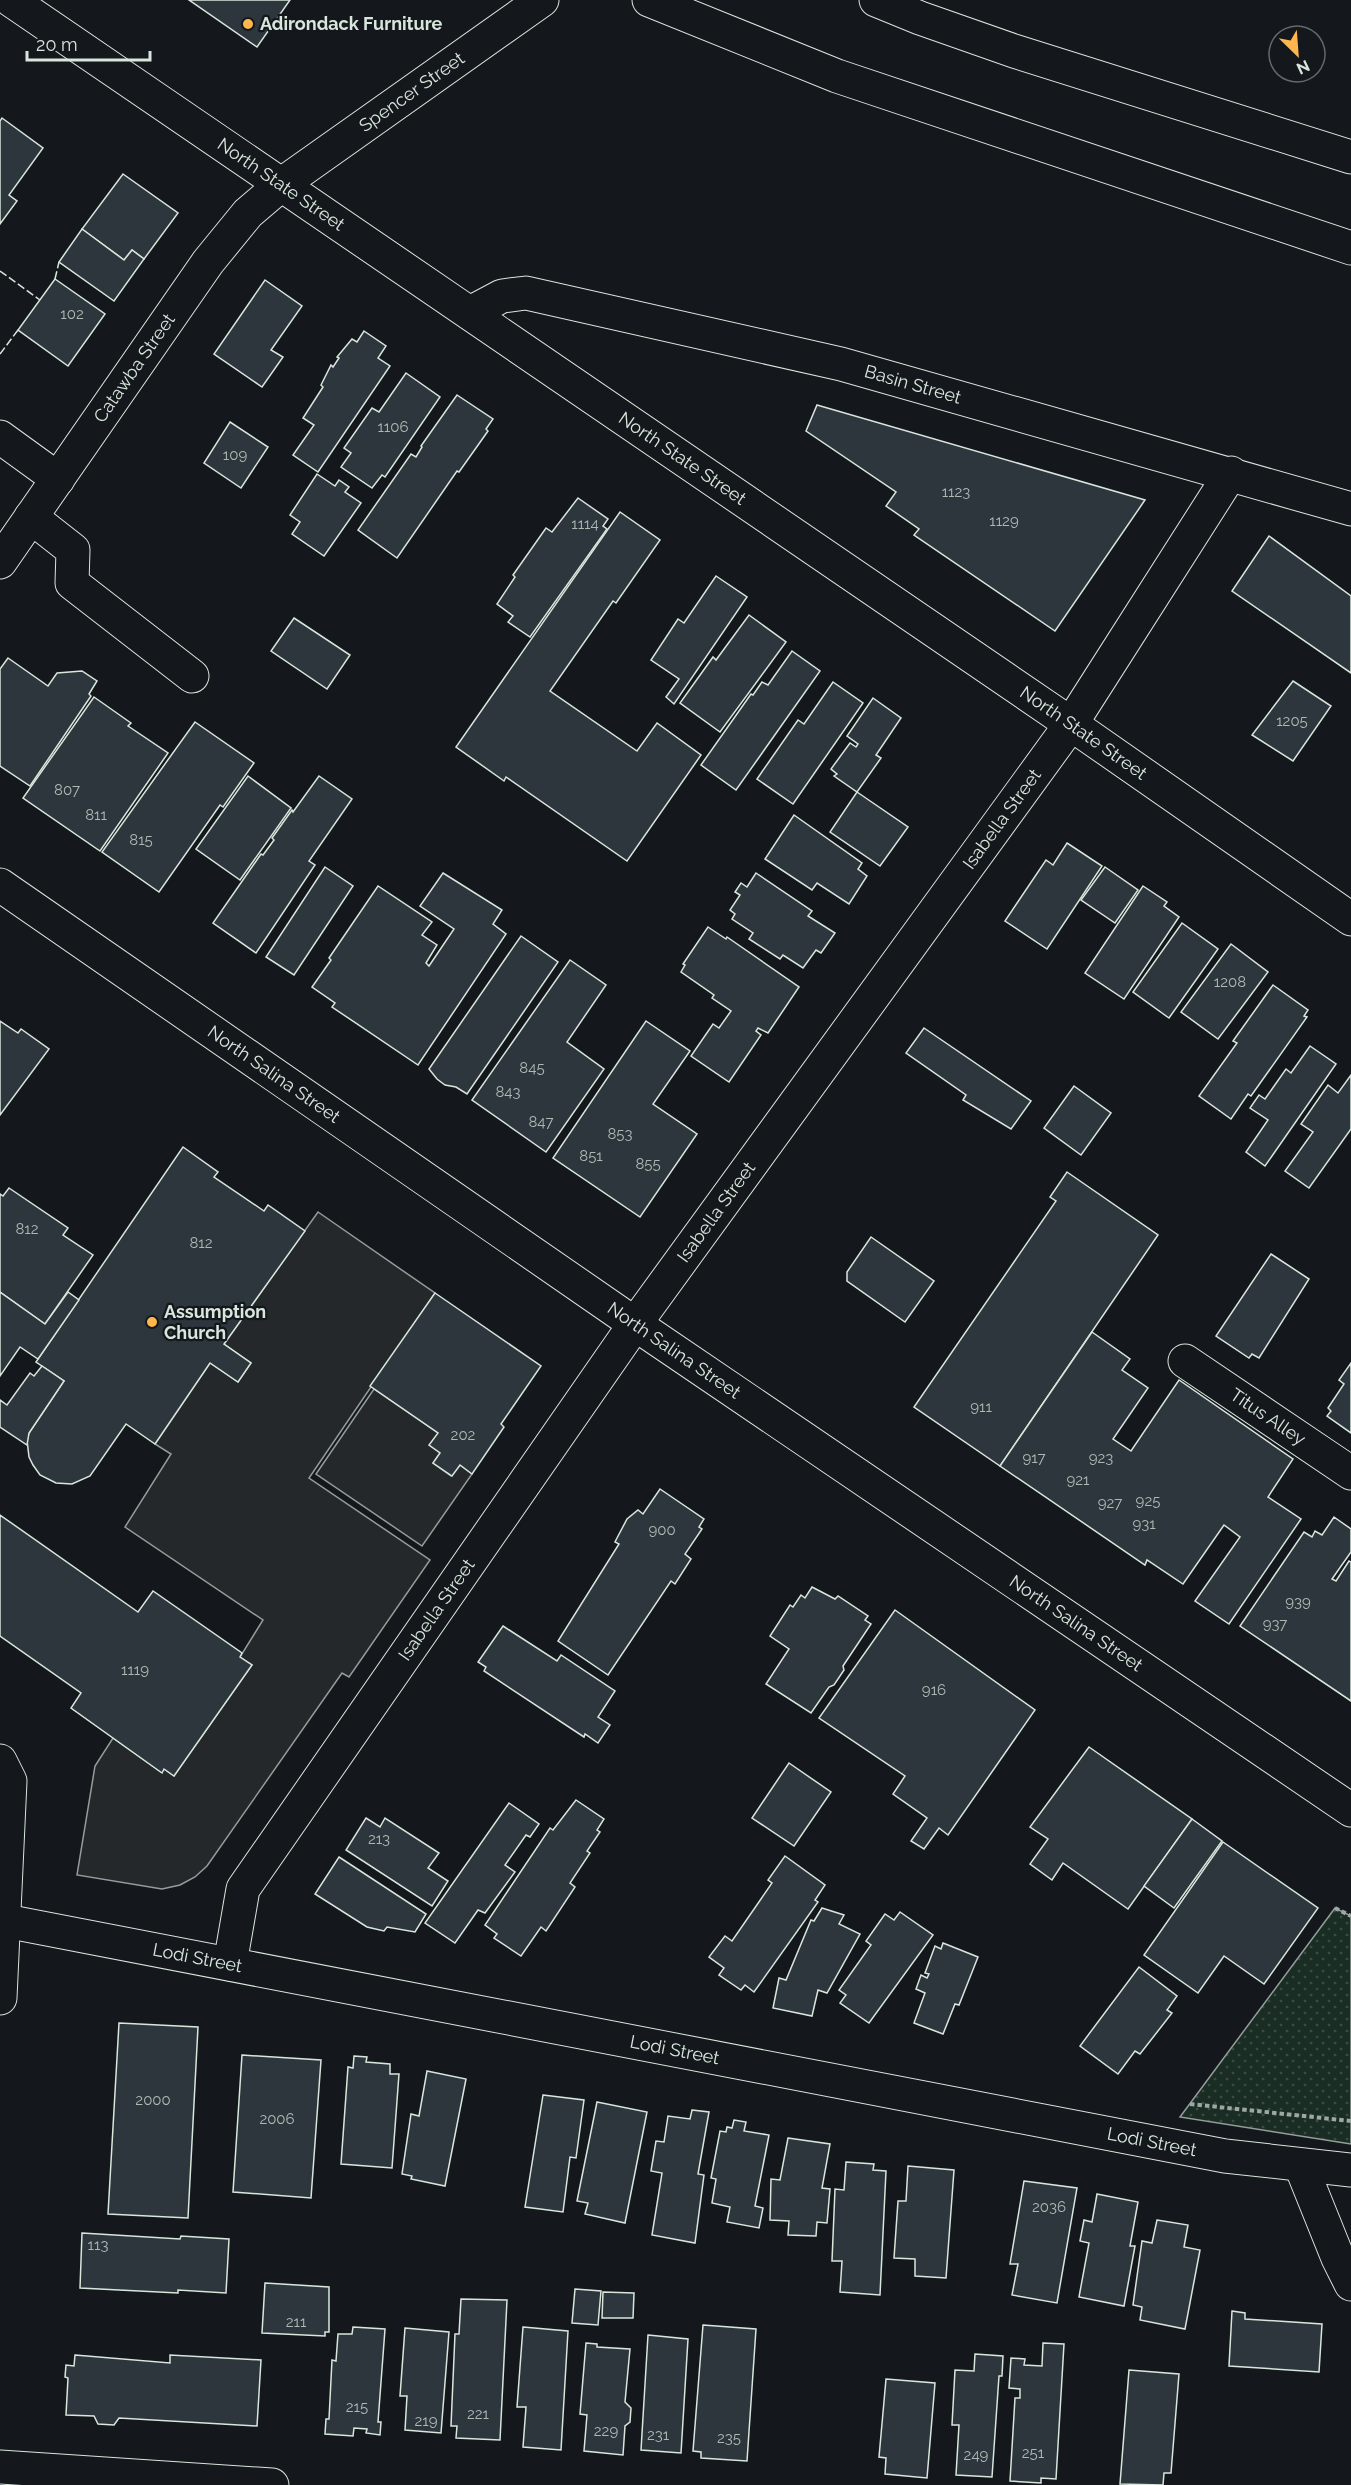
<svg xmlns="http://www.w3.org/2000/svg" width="1351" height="2485" font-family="Raleway,sans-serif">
<defs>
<pattern id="grass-dots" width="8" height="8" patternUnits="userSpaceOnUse" patternTransform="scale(1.5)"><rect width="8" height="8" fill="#1a2d24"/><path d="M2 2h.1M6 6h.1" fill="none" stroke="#3b4b43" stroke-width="1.8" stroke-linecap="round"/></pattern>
</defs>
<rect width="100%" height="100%" fill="#14181c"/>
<path fill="url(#grass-dots)" stroke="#939e99" stroke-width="1.5" d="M1335,1908L1351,1916V2144L1180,2117Z"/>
<g fill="#24282b" stroke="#939e99" stroke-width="1.5">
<path d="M318,1212L435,1293L309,1478L430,1560L349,1677L342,1673L207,1866L195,1877L180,1885L162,1889L77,1875L95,1766L113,1738L161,1772L164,1769L174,1776L252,1665L240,1657L263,1620L125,1527L171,1454L155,1444L210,1363L238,1382L251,1363L224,1344Z"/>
<path d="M374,1389L438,1433L440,1453L433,1463L451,1476L460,1465L472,1474L422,1546L316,1474Z"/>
</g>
<g fill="#2c363c" stroke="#d8e6dc" stroke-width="1.5">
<path d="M189,0H290L257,47Z"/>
<path d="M2,118L43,148L9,195L17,201L0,224V121Z"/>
<path d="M123,174L178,213L144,259L132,250L124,260L82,229Z"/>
<path d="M82,229L124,260L132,250L144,259L114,301L59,262Z"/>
<path d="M55,279L105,314L68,366L18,330Z"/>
<path d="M265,280L302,306L271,350L283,357L262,387L214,354Z"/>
<path d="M364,331L386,346L378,358L390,366L318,472L293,455L314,425L303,418L323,387L321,385L331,365L333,367L339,358L337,357L352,339L357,342Z"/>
<path d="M406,373L440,397L385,477L382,475L372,488L341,467L351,453L344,448L372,408L379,412Z"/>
<path d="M457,395L493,419L486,429L488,431L459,472L457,471L397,558L358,530L411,454L416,457L422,447L421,446Z"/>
<path d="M817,405L1145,500L1055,631L914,535L919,529L886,506L896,492L806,431Z"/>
<path d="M230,422L268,447L241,488L204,463Z"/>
<path d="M317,474L335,486L339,480L349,487L345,492L361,503L324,556L292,534L300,522L290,515Z"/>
<path d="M578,498L608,519L603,526L607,529L530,637L508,622L513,616L497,604L515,577L513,575L546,528L552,532Z"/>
<path d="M620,512L660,540L616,603L613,601L550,691L637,751L657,723L701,755L627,861L506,777L504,781L456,747Z"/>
<path d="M1269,536L1351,596V673L1232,591Z"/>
<path d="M716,576L747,597L674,704L666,697L679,679L651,660L678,619L684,623Z"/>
<path d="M749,615L786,642L720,732L680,703L713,657L716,660Z"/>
<path d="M294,618L350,655L327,689L271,651Z"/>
<path d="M792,651L820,671L736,790L701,765L751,694L753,695L762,682L768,685Z"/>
<path d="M8,658L48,686L57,673L82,671L97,681L89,694L91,696L30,786L0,766V669Z"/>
<path d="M1293,681L1331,706L1293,761L1252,735Z"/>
<path d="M833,682L863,703L793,804L757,779L798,720L804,724Z"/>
<path d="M94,697L131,723L128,726L168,753L100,851L23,798Z"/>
<path d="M873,698L901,718L876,755L881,758L857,792L834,776L837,774L831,769L850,743L856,747L858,744L847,736Z"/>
<path d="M195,722L254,763L223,807L220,805L159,892L102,852Z"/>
<path d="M248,776L291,808L240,880L196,849Z"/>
<path d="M319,776L352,799L309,861L315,865L256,953L213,923L261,854L263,855L274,840L272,838L292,810L293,812Z"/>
<path d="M857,792L908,827L880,866L830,832Z"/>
<path d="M794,815L862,863L858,869L867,876L849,904L817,883L812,890L765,859Z"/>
<path d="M1067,843L1102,866L1047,949L1005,921L1046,860L1053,865Z"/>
<path d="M325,867L353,886L294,975L266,957Z"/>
<path d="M1105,867L1138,890L1115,923L1081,900Z"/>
<path d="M443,873L502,910L493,924L506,934L418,1065L332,1007L335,1003L312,987L331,960L329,958L378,886L432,922L422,935L437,945L426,963L429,966L454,929L420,906Z"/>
<path d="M756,873L812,911L808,916L835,933L821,953L816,950L803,968L783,955L780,959L749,939L753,933L732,919L735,914L730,910L740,895L735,892L741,883L747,887Z"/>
<path d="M1143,886L1167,902L1164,906L1179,917L1124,999L1085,973Z"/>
<path d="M1182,923L1218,949L1169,1018L1133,992Z"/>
<path d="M708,927L726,939L727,937L799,987L768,1033L758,1028L756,1031L761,1035L729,1082L691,1056L713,1024L719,1028L731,1011L712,998L714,995L681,972L685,965L683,964Z"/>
<path d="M521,936L558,962L467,1094L456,1087L445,1085L437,1079L429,1069Z"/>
<path d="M1231,944L1268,972L1218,1039L1181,1012Z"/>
<path d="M570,960L606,985L567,1042L604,1069L546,1152L472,1100Z"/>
<path d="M1273,985L1308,1010L1304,1016L1307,1017L1251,1096L1248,1094L1231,1119L1199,1096L1237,1043L1233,1041Z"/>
<path d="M0,1021L18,1033L21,1029L49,1049L0,1115Z"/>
<path d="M646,1021L690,1051L653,1104L697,1134L640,1217L553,1158Z"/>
<path d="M924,1028L1031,1101L1011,1129L963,1100L966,1095L906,1053Z"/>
<path d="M1310,1046L1336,1064L1265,1166L1246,1152L1268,1120L1250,1108L1259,1095L1265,1099L1286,1069L1291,1073Z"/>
<path d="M1351,1075V1129L1309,1188L1285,1171L1313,1132L1301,1124L1328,1085L1338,1093Z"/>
<path d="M1074,1086L1111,1113L1081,1155L1044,1128Z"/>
<path d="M183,1147L218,1172L214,1177L264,1211L268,1205L305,1231L224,1344L251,1363L238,1382L210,1363L155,1444L126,1424L90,1476L72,1484L56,1483L40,1475L33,1465L29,1457L27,1440L29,1433L64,1381L36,1362Z"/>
<path d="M1067,1172L1158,1235L1000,1466L914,1407L1056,1201L1050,1197Z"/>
<path d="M9,1188L68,1228L63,1235L93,1255L45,1324L0,1292V1194L3,1196Z"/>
<path d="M871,1237L934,1281L905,1322L847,1281V1272Z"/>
<path d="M1271,1254L1309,1279L1259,1358L1252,1354L1249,1358L1216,1336Z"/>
<path d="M0,1292L45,1324L68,1292L79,1300L38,1359L20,1347L0,1376Z"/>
<path d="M435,1293L541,1366L501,1424L504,1427L472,1474L460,1465L452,1476L433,1463L440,1453L429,1445L438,1433L370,1386Z"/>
<path d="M1092,1332L1130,1359L1122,1370L1148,1388L1113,1439L1131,1451L1179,1380L1293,1459L1268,1497L1301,1519L1229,1624L1195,1601L1240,1537L1224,1525L1183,1584L1147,1560L1145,1565L1000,1466Z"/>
<path d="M1351,1363V1433L1327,1416L1331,1411L1328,1408L1344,1384L1339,1380Z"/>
<path d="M42,1366L64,1381L29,1433L27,1445L0,1427V1400L7,1405L30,1373L34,1376Z"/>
<path d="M660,1489L704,1519L699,1527L702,1529L685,1554L691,1559L675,1584L671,1581L608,1675L558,1641L619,1544L615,1542L617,1538L627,1519L638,1510L643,1514Z"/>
<path d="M0,1515L138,1612L153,1591L242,1653L240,1657L252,1665L174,1776L164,1769L162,1773L71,1708L81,1693L0,1636Z"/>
<path d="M1334,1517L1351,1529V1552L1332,1579L1336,1581L1349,1561L1351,1562V1701L1240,1626L1304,1532L1312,1537L1315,1531L1322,1535Z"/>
<path d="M812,1587L835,1599L838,1596L868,1616L865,1620L871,1624L843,1666L844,1670L834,1685L829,1687L811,1713L766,1684L789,1649L770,1636L790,1605L793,1607L801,1595L805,1598Z"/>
<path d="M895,1610L1035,1710L948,1835L939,1828L924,1849L911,1841L927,1818L893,1794L905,1776L819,1718Z"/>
<path d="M503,1626L557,1661L561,1655L615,1691L598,1717L610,1725L598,1743L585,1734L584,1737L484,1671L486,1667L478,1662Z"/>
<path d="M1089,1747L1192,1819L1128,1909L1063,1863L1052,1880L1030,1864L1048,1839L1030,1827Z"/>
<path d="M789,1763L831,1792L794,1846L752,1818Z"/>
<path d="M576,1800L604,1819L597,1830L600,1832L587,1851L590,1853L570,1883L575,1887L546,1931L541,1927L521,1956L494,1938L497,1934L485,1925L550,1828L553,1830Z"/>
<path d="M509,1803L539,1824L530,1837L526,1835L505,1865L515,1872L485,1913L478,1910L455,1943L425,1923Z"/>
<path d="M366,1818L380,1827L385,1818L439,1853L428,1868L448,1881L432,1906L346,1850Z"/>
<path d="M1192,1819L1222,1841L1174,1908L1144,1886Z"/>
<path d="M1223,1842L1318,1908L1264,1984L1224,1956L1198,1993L1144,1955Z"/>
<path d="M785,1856L825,1885L815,1900L818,1902L754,1992L745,1985L741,1990L719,1975L724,1968L709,1957L725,1936L732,1941L772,1883L768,1880Z"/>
<path d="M339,1857L426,1914L415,1932L387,1927L384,1931L367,1927L315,1894Z"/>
<path d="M822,1908L844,1915L839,1924L860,1934L827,1993L818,1990L812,2016L773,2008L779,1978L786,1980L811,1920L814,1921Z"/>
<path d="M900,1912L933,1935L869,2023L840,2003L846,1995L839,1990L871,1945L866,1941L885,1914L894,1920Z"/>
<path d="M943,1943L978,1957L959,2005L955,2004L943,2034L914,2023L925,1993L916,1989L921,1975L927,1978L929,1974L925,1973L935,1946L941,1949Z"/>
<path d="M1139,1967L1177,1996L1167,2010L1172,2013L1140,2054L1135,2051L1118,2074L1080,2046Z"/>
<path d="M119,2023L198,2027L188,2218L108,2214Z"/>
<path d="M242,2055L321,2060L311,2198L233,2192Z"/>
<path d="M354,2056L367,2057L366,2062L390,2064V2074H399L392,2168L341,2164L348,2067L353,2068Z"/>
<path d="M427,2071L466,2079L445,2186L411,2179L412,2176L402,2174L411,2114L419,2116Z"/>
<path d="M543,2095L584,2100L576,2158L570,2157L563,2212L525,2207Z"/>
<path d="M597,2102L647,2112L625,2223L585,2214L588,2203L577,2201Z"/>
<path d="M692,2110L709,2112L698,2174L704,2175L695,2243L652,2235L662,2173L651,2171L656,2141L664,2142L668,2116L690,2119Z"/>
<path d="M734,2120L746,2122L744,2131L769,2135L755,2206L763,2208L759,2228L727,2222L730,2207L712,2203L716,2179L711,2178L720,2131L726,2132L727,2127L732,2128Z"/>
<path d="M788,2138L830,2144L822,2188L830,2189L827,2223L817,2222L816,2236L788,2235L789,2221L770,2220L771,2179L780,2180Z"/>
<path d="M846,2162L874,2164L873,2170L886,2171L880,2295L840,2292L842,2261H832L835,2189L844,2190Z"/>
<path d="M908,2166L954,2170L946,2278L915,2276V2259L894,2258L898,2201H906Z"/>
<path d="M1024,2181L1077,2188L1057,2303L1012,2295L1018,2264H1010Z"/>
<path d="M1097,2194L1138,2202L1130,2246H1135L1124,2306L1079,2297L1089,2243L1080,2241L1084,2220L1092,2222Z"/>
<path d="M1157,2220L1188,2225L1184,2247L1200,2250L1185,2329L1140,2320L1142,2307L1133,2305L1142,2241L1152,2243Z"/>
<path d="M82,2233L180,2239L181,2236L229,2239L226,2293L178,2290V2293L80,2288Z"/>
<path d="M265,2283L329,2287V2332H325V2336L262,2333Z"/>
<path d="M575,2289L601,2291L598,2325L572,2323Z"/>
<path d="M603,2292L634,2293L633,2318H602Z"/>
<path d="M461,2299L507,2300L500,2440L456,2438L457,2426H451L455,2334H459Z"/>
<path d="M1232,2311L1245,2313V2319L1322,2324L1319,2372L1229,2366Z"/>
<path d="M703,2325L756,2329L747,2461L701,2458V2452L693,2451Z"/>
<path d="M353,2327L385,2329L378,2422H381L380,2435L366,2433L367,2429L354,2428L353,2436L325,2434L326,2419H329L332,2360L336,2361L338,2334H352Z"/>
<path d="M523,2327L568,2331L561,2450L523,2447L526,2407H517Z"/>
<path d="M405,2328L449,2332L441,2433L405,2430L407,2396H400Z"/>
<path d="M648,2335L688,2339L681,2453L641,2450Z"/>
<path d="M586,2343L597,2344V2347L630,2349L625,2402L631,2408L630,2422L625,2426L623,2455L584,2451L587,2415L580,2414Z"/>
<path d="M1043,2343L1064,2344L1056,2479L1041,2478V2483L1010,2481L1015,2398H1020V2389L1009,2388L1011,2358L1025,2359L1024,2365L1042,2366Z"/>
<path d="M975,2354L1003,2356L1002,2376H999L992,2477L956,2475L959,2425H952L955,2370L974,2371Z"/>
<path d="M75,2355L170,2363V2355L261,2360L257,2426L119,2418L114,2425L98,2424L94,2416L66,2415L68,2378L65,2377L66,2365L74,2366Z"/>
<path d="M1129,2370L1179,2374L1171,2473H1164L1163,2485L1120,2484Z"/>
<path d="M886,2379L935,2383L927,2478L885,2474L886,2458L879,2457Z"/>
</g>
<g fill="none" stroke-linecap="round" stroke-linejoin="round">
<g stroke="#d8e6dc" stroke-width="35">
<g id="minor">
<path id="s1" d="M11,0L1071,724L1351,919"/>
<path id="s2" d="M470,313L502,296L526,293L841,364L1351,509"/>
<path d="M0,437L58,479"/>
<path d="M31,517L73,550L72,583L192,676"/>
<path id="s3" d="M0,562L208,262L248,213L282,184L542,0"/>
<path id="s4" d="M1185,1361L1351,1473"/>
<path d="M0,1761L10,1781L0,1998"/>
<path id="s5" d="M0,1920L1225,2156L1351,2170"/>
<path id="s6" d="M230,1964L243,1889L635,1324L1071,724L1231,473"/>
<path d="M1301,2166L1338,2258L1351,2284"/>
<path d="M0,2467L272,2485"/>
</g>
</g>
<g stroke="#d8e6dc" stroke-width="35">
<g id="major">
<path id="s7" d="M0,885L635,1324L1351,1810"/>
</g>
</g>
<g stroke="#d8e6dc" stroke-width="35">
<g id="highway">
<path d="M649,0L837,76L1351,248"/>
<path d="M876,0L920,18L1014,51L1351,157"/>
</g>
</g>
<g stroke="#9da8a2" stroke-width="4" stroke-dasharray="4.5 3" stroke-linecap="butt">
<path d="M1335,1908L1351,1916"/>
<path d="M1190,2104L1351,2121"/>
</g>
<use href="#minor" stroke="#14181c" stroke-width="33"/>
<use href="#major" stroke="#14181c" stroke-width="33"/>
<use href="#highway" stroke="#14181c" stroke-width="33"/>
<g stroke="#d8e6dc" stroke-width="1.5" stroke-dasharray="8 3" stroke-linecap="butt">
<path d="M0,271L40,300"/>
<path d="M55,279L59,262"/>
<path d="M0,354L18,330"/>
</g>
</g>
<g fill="#ffb74d" stroke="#14181c" stroke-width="2">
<circle cx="248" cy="24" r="6"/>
<circle cx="152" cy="1322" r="6"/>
</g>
<g text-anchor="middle" stroke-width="4.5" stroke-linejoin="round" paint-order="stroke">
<g font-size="15" fill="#adbab4">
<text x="72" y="319">102</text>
<text x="393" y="432">1106</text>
<text x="235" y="460">109</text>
<text x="956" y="497">1123</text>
<text x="1004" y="526">1129</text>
<text x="585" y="529">1114</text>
<text x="1292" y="726">1205</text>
<text x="67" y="795">807</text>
<text x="96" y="820">811</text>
<text x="141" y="845">815</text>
<text x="1230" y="987">1208</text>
<text x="532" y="1073">845</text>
<text x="508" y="1097">843</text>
<text x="541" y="1127">847</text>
<text x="620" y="1139">853</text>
<text x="591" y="1161">851</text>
<text x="648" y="1169">855</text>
<text x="27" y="1234">812</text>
<text x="201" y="1248">812</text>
<text x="981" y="1412">911</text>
<text x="463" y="1440">202</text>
<text x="1034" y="1463">917</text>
<text x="1101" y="1463">923</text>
<text x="1078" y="1485">921</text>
<text x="1148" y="1506">925</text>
<text x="1110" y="1508">927</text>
<text x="1144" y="1529">931</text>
<text x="662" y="1535">900</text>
<text x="1298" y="1607">939</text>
<text x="1275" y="1629">937</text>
<text x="135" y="1675">1119</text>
<text x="934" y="1695">916</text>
<text x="379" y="1844">213</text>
<text x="153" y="2105">2000</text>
<text x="277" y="2124">2006</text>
<text x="1049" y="2212">2036</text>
<text x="98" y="2250">113</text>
<text x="296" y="2327">211</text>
<text x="357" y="2412">215</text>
<text x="478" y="2419">221</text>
<text x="426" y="2426">219</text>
<text x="606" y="2436">229</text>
<text x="658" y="2440">231</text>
<text x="729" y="2443">235</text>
<text x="1033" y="2458">251</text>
<text x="976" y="2460">249</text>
</g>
<g font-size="18" font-weight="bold" fill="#d8e6dc" stroke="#14181c" text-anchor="start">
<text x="260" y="30">Adirondack Furniture</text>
<text x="164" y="1318">Assumption<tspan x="164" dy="21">Church</tspan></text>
</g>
<g font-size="18" fill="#d8e6dc" stroke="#14181c">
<text dy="6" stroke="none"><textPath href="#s3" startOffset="632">Spencer Street</textPath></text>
<text dy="6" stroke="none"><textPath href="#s1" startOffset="327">North State Street</textPath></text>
<text dy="6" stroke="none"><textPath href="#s3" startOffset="236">Catawba Street</textPath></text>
<text dy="6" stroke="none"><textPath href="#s2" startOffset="458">Basin Street</textPath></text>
<text dy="6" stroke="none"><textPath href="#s1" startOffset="813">North State Street</textPath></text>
<text dy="6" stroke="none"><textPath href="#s1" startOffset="1299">North State Street</textPath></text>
<text dy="6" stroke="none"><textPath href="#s6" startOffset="1388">Isabella Street</textPath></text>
<text dy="6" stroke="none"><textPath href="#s7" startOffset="333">North Salina Street</textPath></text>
<text dy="6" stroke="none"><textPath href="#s6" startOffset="902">Isabella Street</textPath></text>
<text dy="6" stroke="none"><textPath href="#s7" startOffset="819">North Salina Street</textPath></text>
<text dy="6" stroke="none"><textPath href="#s4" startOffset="100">Titus Alley</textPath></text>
<text dy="6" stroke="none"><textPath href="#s6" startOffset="416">Isabella Street</textPath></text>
<text dy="6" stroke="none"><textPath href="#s7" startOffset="1305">North Salina Street</textPath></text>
<text dy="6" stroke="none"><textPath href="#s5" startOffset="201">Lodi Street</textPath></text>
<text dy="6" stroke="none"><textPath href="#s5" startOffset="687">Lodi Street</textPath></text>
<text dy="6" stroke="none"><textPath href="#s5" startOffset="1173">Lodi Street</textPath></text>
</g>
</g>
<g transform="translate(1297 54) rotate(155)"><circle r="28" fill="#14181c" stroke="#626a69" stroke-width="1.5"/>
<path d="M0-4.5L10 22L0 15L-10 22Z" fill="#ffb74d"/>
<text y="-9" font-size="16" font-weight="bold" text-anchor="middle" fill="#d8e6dc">N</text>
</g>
<path d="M27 51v9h123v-9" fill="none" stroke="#d8e6dc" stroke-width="3"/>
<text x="36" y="51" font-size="18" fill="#d8e6dc" stroke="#14181c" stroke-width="4.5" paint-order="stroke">20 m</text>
</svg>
